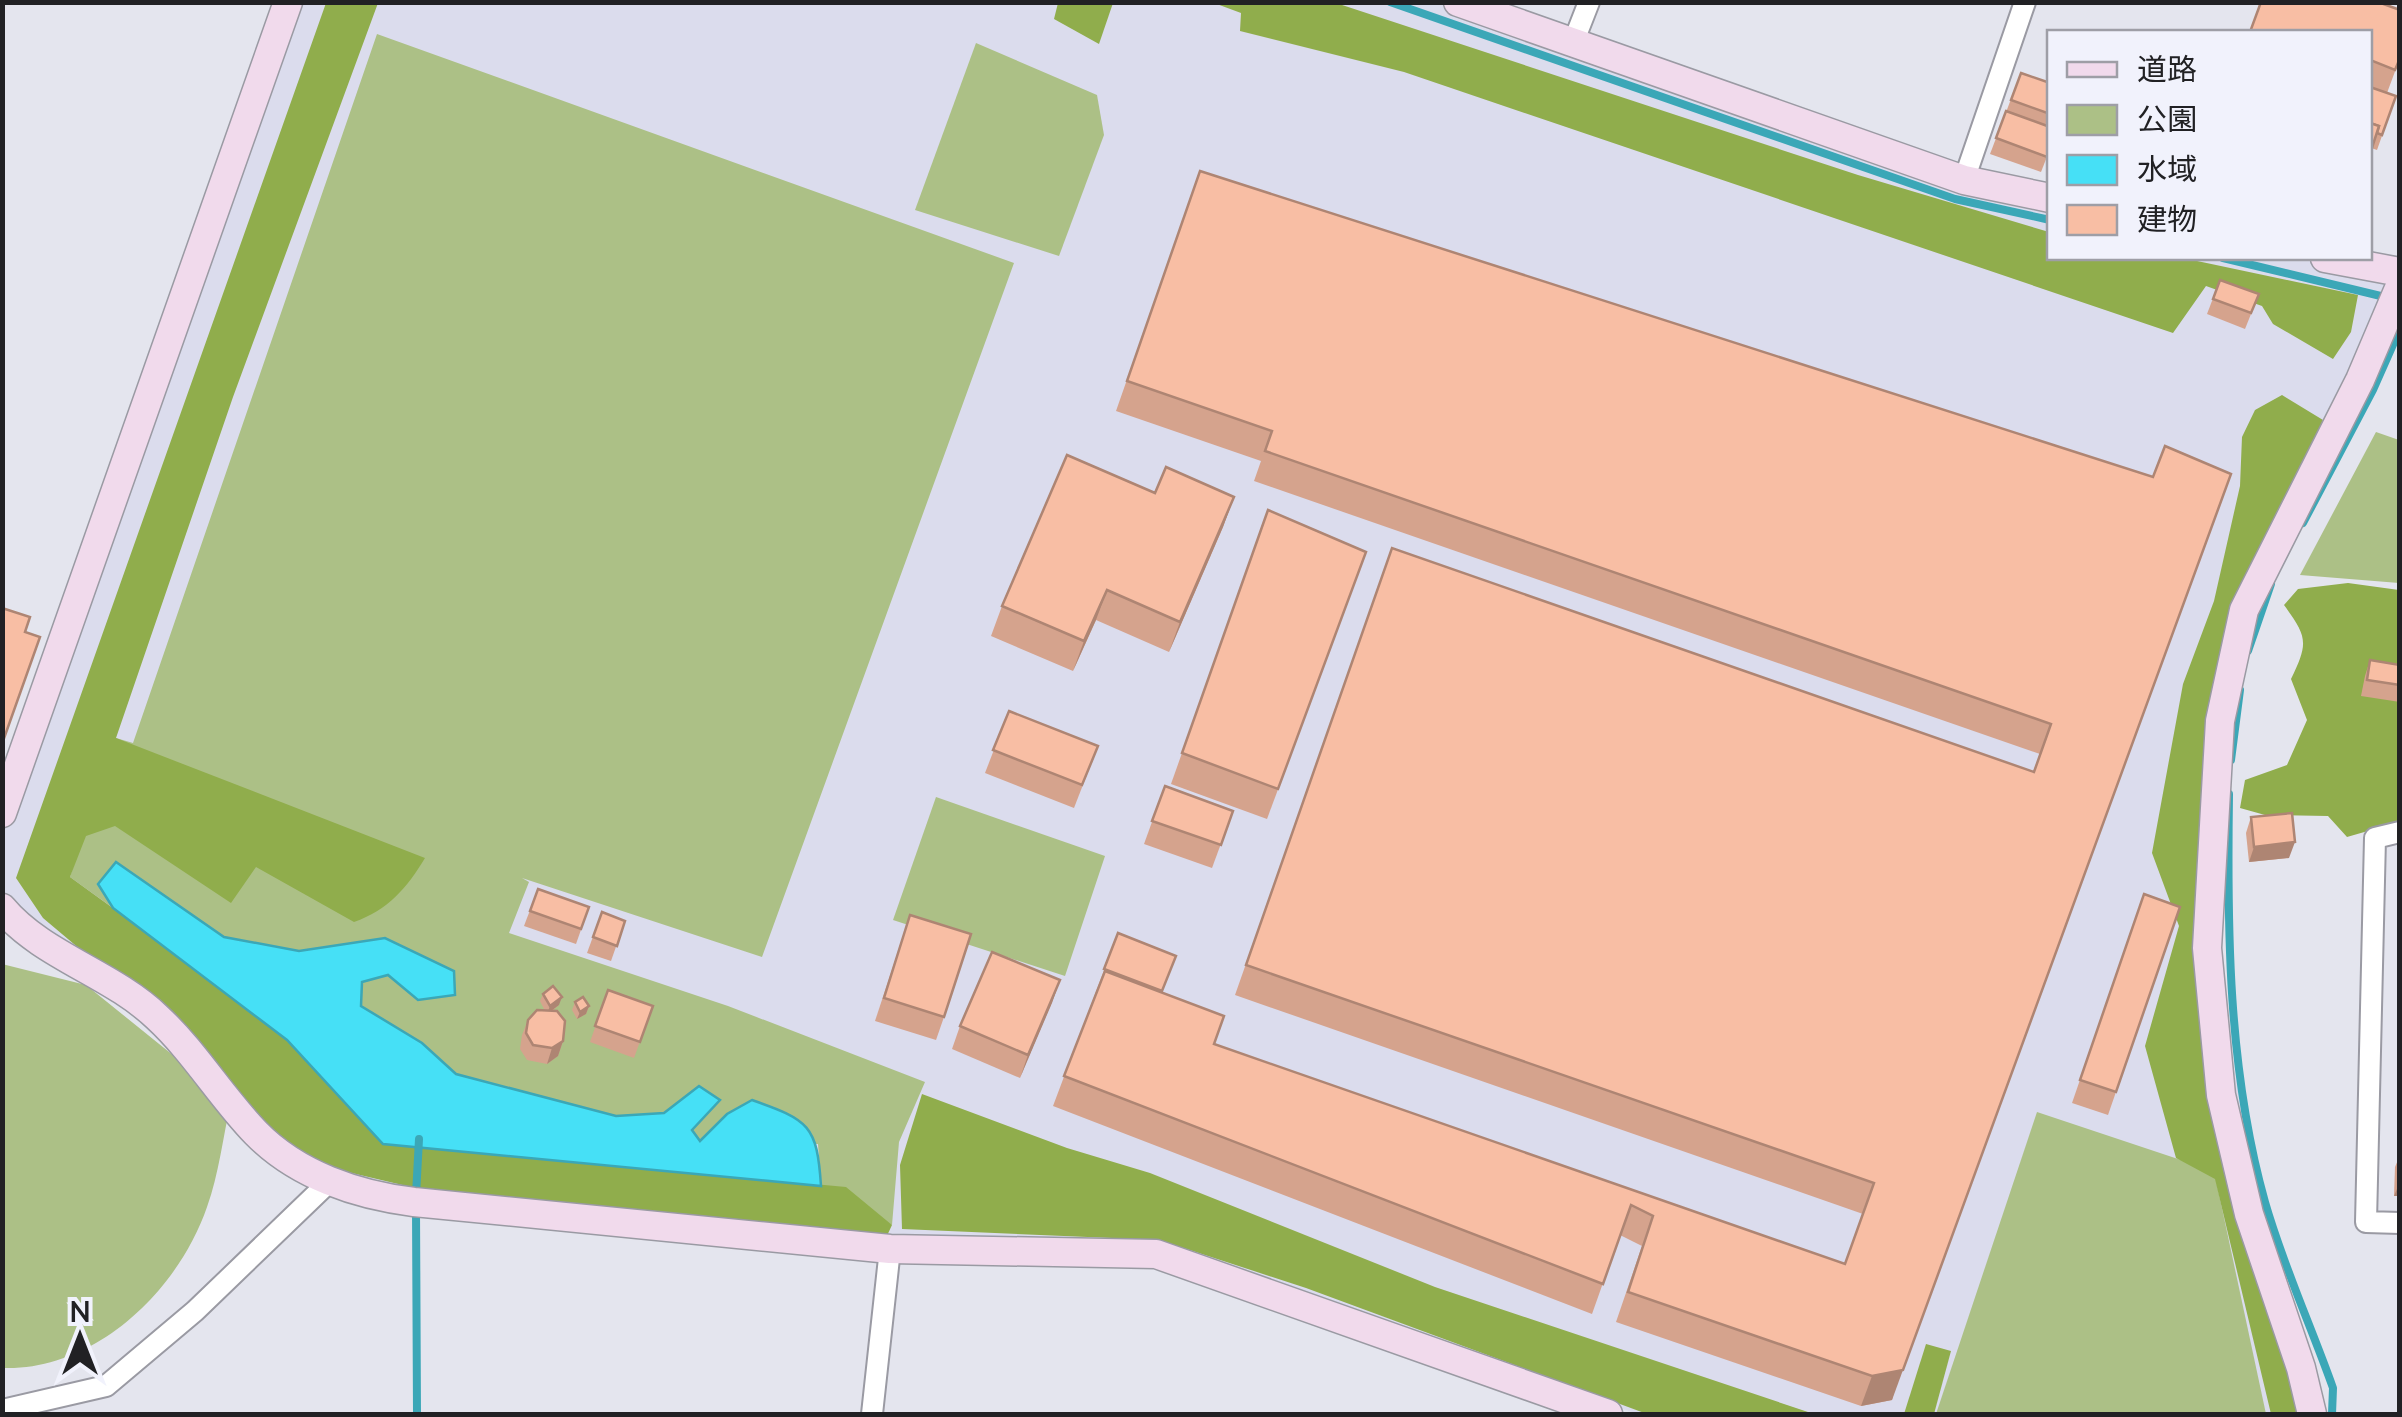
<svg xmlns="http://www.w3.org/2000/svg" width="2402" height="1417" font-family="Mulish,'Noto Sans JP',sans-serif">
<rect width="100%" height="100%" fill="#e4e5ee"/>
<path fill="#dbdced" d="M288,3H1450L2049,199L2050,258H2317L2399,276V328L2229,664L2207,948L2301,1368L2300,1414H1638L1156,1254L890,1249L329,1182L3,905V812Z"/>
<g fill="#acc086">
<path d="M377,34L1014,263L762,957L522,878L529,882L509,933L728,1006L925,1082L899,1142L892,1225L821,1186L818,1144L699,1142L692,1130L664,1113L617,1116L456,1074L429,1049L361,1007L362,982L388,975L418,1000L454,971L391,941L299,951L224,937L116,862L98,884L113,908L70,877L116,738L133,743Z"/>
<path d="M976,43L1097,95L1104,135L1059,256L915,210Z"/>
<path d="M2376,432L2399,440V583L2300,575Z"/>
<path d="M936,797L1105,856L1065,976L893,920Z"/>
<path d="M2,964L86,985L231,1102C223,1136 219,1174 207,1207C178,1291 95,1371 3,1368Z"/>
<path d="M2037,1112L2214,1171L2266,1414H1936Z"/>
</g>
<g fill="#90ad4c">
<path d="M326,3H378L233,397L116,738L425,858C407,888 388,910 354,922L256,867L231,903L115,826L86,836L70,877L270,1022L383,1144L846,1187L892,1225L885,1240L453,1197L339,1170L253,1129L164,1020L43,918L16,878Z"/>
<path d="M1058,3H1113L1099,44L1054,19Z"/>
<path d="M1214,3H1336L1858,175L2049,232L2050,258H2183L2358,295L2351,332L2333,359L2273,324L2262,306L2206,286L2173,333L1404,72L1240,31L1241,13Z"/>
<path d="M2282,395L2323,420L2241,621L2217,766L2221,1095L2312,1414H2271L2215,1179L2176,1158L2145,1046L2179,926L2152,853L2183,684L2214,601L2240,486L2242,437L2255,410Z"/>
<path d="M2348,583L2399,590V822L2347,837L2328,816L2265,815L2240,808L2245,780L2287,765L2307,720L2291,679C2309,642 2307,637 2284,605L2298,589Z"/>
<path d="M922,1094L1067,1148L1150,1173L1435,1287L1814,1414H1647L1306,1288L1159,1240L902,1229L900,1165Z"/>
<path d="M1926,1344L1951,1351L1934,1414H1904Z"/>
</g>
<path fill="#46e0f6" stroke="#3ba7b7" stroke-width="2.5" d="M116,862L224,937L299,951L385,938L454,971L455,995L418,1000L388,975L362,982L361,1006L422,1043L456,1074L616,1116L664,1113L699,1086L720,1100L692,1130L700,1141L727,1114L752,1100C809,1120 817,1125 821,1186L383,1144L287,1040L113,908L98,884Z"/>
<g fill="none" stroke-linecap="round" stroke-linejoin="round">
<g stroke="#3ba7b7" stroke-width="8">
<path d="M1390,2L1955,199L2050,220"/>
<path d="M2223,258L2389,298"/>
<path d="M2303,523L2373,390L2400,329"/>
<path d="M2248,651L2271,584"/>
<path d="M2231,760L2240,690"/>
<path d="M2229,794C2227,928 2228,1071 2265,1202C2283,1265 2311,1326 2333,1388L2332,1414"/>
<path d="M416,1195L419,1139"/>
<path d="M416,1209L417,1414"/>
</g>
<g stroke="#9a9aa3" stroke-width="24">
<g id="street">
<path d="M1573,43L1589,2"/>
<path d="M1964,180L2025,2"/>
<path d="M2400,832L2375,838L2366,1222L2400,1223"/>
<path d="M2,1410L106,1386L195,1311L329,1182"/>
<path d="M872,1414L890,1249"/>
</g>
</g>
<g stroke="#9a9aa3" stroke-width="31">
<g id="secondary">
<path d="M1458,2L1964,180L2050,198"/>
<path d="M2325,258L2400,272"/>
<path d="M2,813L288,2"/>
<path d="M2,908C42,956 111,973 157,1017C194,1051 221,1097 256,1133C297,1175 357,1195 414,1202L890,1249L1156,1254L1608,1414"/>
<path d="M2312,1414L2301,1368L2249,1214L2221,1095L2207,948L2220,721L2244,610L2360,380L2400,286"/>
</g>
</g>
<use href="#street" stroke="#fff" stroke-width="20"/>
<use href="#secondary" stroke="#f1daec" stroke-width="28"/>
</g>
<g fill="#d5a38d">
<path d="M2370,32L2400,58L2387,93L2396,96L2377,150L2371,148L2370,154Z"/>
<path d="M2021,73L2050,83V149L2041,172L1990,154Z"/>
<path d="M1200,171L2153,477L1892,1400L1861,1406L1616,1322L1642,1246L1620,1235L1592,1314L1053,1106L1118,933L1162,993L1214,1044L1845,1264L1863,1214L1235,995L1392,548L2033,772L2040,754L1254,481L1261,461L1116,411Z"/>
<path d="M2220,280L2259,294L2245,329L2207,314Z"/>
<path d="M1155,493L1234,497L1223,527L1169,652L1096,620L1073,671L991,636L1002,606Z"/>
<path d="M1268,510L1366,552L1267,819L1171,784Z"/>
<path d="M2370,660L2400,665V702L2361,696L2365,676Z"/>
<path d="M1009,711L1098,746L1074,808L985,773Z"/>
<path d="M1165,786L1233,811L1212,868L1144,844Z"/>
<path d="M2251,817L2289,858L2249,862L2246,833Z"/>
<path d="M538,889L589,907L576,944L524,926Z"/>
<path d="M2144,894L2180,907L2108,1115L2072,1103Z"/>
<path d="M602,912L625,921L611,961L587,953Z"/>
<path d="M910,915L944,1017L936,1040L875,1021Z"/>
<path d="M1060,980L1020,1078L952,1049L960,1026Z"/>
<path d="M608,990L653,1006L634,1058L590,1042Z"/>
<path d="M543,994L559,1005L552,1011L563,1041L558,1056L547,1064L527,1060L520,1049L522,1035L528,1020L545,1011L540,1001Z"/>
<path d="M575,1002L589,1006L586,1014L577,1019L572,1010Z"/>
<path d="M2400,1155V1196H2394L2395,1167Z"/>
</g>
<g fill="#ae8573">
<path d="M2231,474L1892,1400L1861,1406L1872,1376Z"/>
<path d="M1234,497L1223,527L1169,652L1180,622Z"/>
<path d="M1107,590L1096,620L1073,671L1084,641Z"/>
<path d="M2295,842L2289,858L2249,862L2254,847Z"/>
<path d="M1060,980L1052,1003L1020,1078L1028,1055Z"/>
<path d="M562,997L559,1005L547,1014L550,1006Z"/>
<path d="M589,1006L586,1014L577,1019L580,1012Z"/>
<path d="M563,1041L558,1056L547,1064L552,1048Z"/>
<path d="M2400,1182V1196H2394Z"/>
</g>
<g fill="#f8bea4" stroke="#ae8573" stroke-width="2.5">
<path d="M2261,2H2378L2400,10V58L2395,70L2370,60V32H2250Z"/>
<path d="M2021,73L2050,83V114L2011,100Z"/>
<path d="M2370,87L2396,96L2382,135L2377,133L2379,126L2370,123Z"/>
<path d="M2006,111L2050,127V149L2047,157L1996,138Z"/>
<path d="M2370,123L2379,126L2370,154Z"/>
<path d="M1200,171L2153,477L2165,446L2231,474L1903,1370L1872,1376L1628,1292L1653,1216L1631,1205L1603,1284L1064,1076L1105,971L1224,1016L1214,1044L1845,1264L1874,1183L1246,965L1392,548L2034,772L2051,724L1265,451L1272,431L1127,381Z"/>
<path d="M2220,280L2259,294L2251,313L2213,299Z"/>
<path d="M1067,455L1155,493L1166,467L1234,497L1180,622L1107,590L1084,641L1002,606Z"/>
<path d="M1268,510L1366,552L1278,789L1182,753Z"/>
<path d="M2,608L30,617L25,632L40,637L2,744Z"/>
<path d="M2370,660L2400,665V685L2367,680Z"/>
<path d="M1009,711L1098,746L1082,785L993,750Z"/>
<path d="M1165,786L1233,811L1221,845L1152,821Z"/>
<path d="M2292,813L2295,842L2254,847L2251,817Z"/>
<path d="M538,889L589,907L581,929L530,911Z"/>
<path d="M2144,894L2180,907L2116,1092L2080,1080Z"/>
<path d="M602,912L625,921L617,946L593,937Z"/>
<path d="M910,915L971,934L944,1017L884,998Z"/>
<path d="M1118,933L1176,956L1162,991L1104,969Z"/>
<path d="M992,952L1060,980L1028,1055L960,1026Z"/>
<path d="M553,986L562,997L550,1006L543,994Z"/>
<path d="M608,990L653,1006L640,1042L595,1026Z"/>
<path d="M583,997L589,1006L580,1012L575,1002Z"/>
<path d="M537,1010L557,1011L565,1021L563,1041L552,1048L533,1045L526,1033L528,1020Z"/>
</g>
<rect width="2402" height="1417" fill="none" stroke="#212124" stroke-width="10"/>
<rect x="2047" y="30" width="325" height="230" fill="#f1f2fc" stroke="#9e9ea6" stroke-width="2.5"/>
<rect x="2067" y="62" width="50" height="15" fill="#f1daec" stroke="#9e9ea6" stroke-width="2.5"/>
<text x="2137" y="80" font-size="30" fill="#212124">道路</text>
<rect x="2067" y="105" width="50" height="30" fill="#acc086" stroke="#9e9ea6" stroke-width="2.5"/>
<text x="2137" y="130" font-size="30" fill="#212124">公園</text>
<rect x="2067" y="155" width="50" height="30" fill="#46e0f6" stroke="#9e9ea6" stroke-width="2.5"/>
<text x="2137" y="180" font-size="30" fill="#212124">水域</text>
<rect x="2067" y="205" width="50" height="30" fill="#f8bea4" stroke="#9e9ea6" stroke-width="2.5"/>
<text x="2137" y="230" font-size="30" fill="#212124">建物</text>
<g transform="translate(80 1337)" stroke="#f1f2fc" stroke-width="8" paint-order="stroke">
<path d="M0-8L18 38L0 25L-18 38Z" fill="#212124"/>
<text y="-15" font-size="28" font-weight="bold" text-anchor="middle" fill="#212124">N</text>
</g>
</svg>
